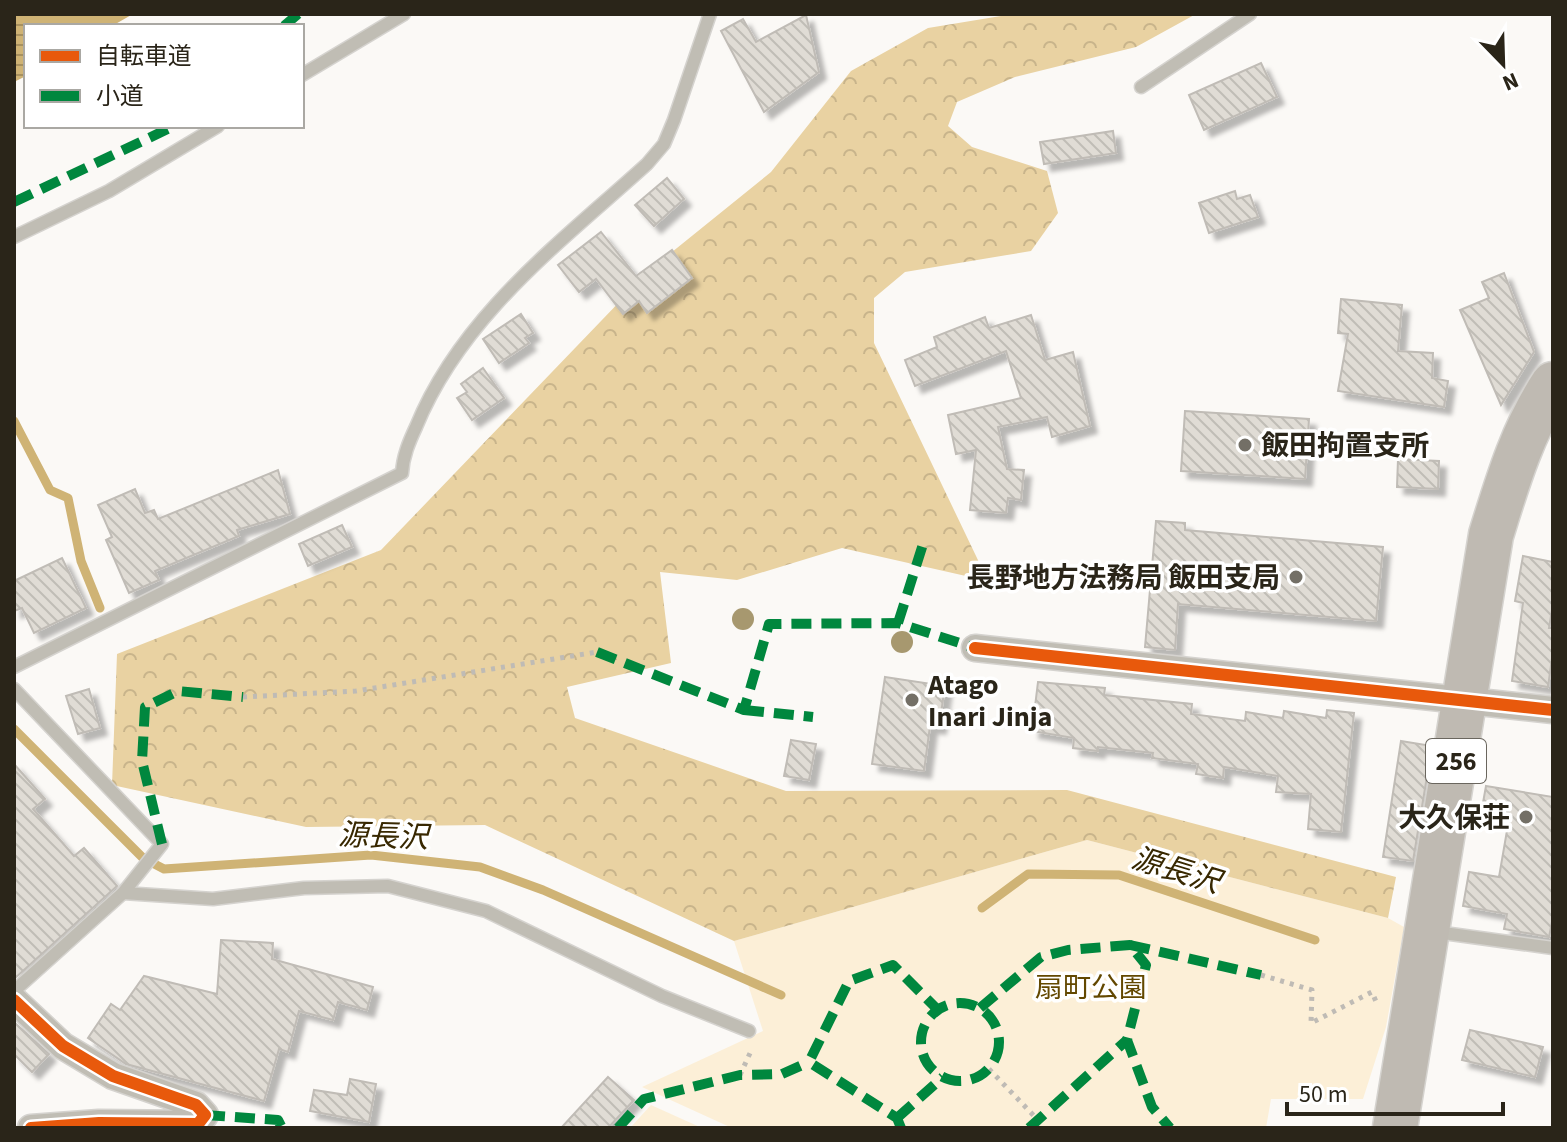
<svg xmlns="http://www.w3.org/2000/svg" width="1567" height="1142" font-family="'Source Sans 3','Noto Sans JP',sans-serif">
<defs>
<pattern id="forest-crowns" width="20" height="18" patternUnits="userSpaceOnUse" patternTransform="scale(2)"><rect width="20" height="18" fill="#e9d2a2"/><path d="M2 6a3 3 0 1 1 6 0M12 15a3 3 0 1 1 6 0" fill="none" stroke="#c8b48b"/></pattern>
<pattern id="water-rules" width="6" height="5" patternUnits="userSpaceOnUse" patternTransform="scale(2)"><rect width="6" height="5" fill="#cfb375"/><path d="M0 2.5h6" fill="none" stroke="#a8915f"/></pattern>
<pattern id="building-back-hatch" width="6" height="6" patternUnits="userSpaceOnUse" patternTransform="scale(2)"><rect width="6" height="6" fill="#e0dcd5"/><path d="M-1 5l2 2M0 0l6 6M5-1l2 2" fill="none" stroke="#c0bdb6"/></pattern>
<filter id="shadow"><feDropShadow dx="7" dy="7" stdDeviation="2" flood-color="#0004"/></filter>
</defs>
<rect width="100%" height="100%" fill="#fbf9f6"/>
<g fill="#fcefd7">
<path d="M1087,840L1388,918L1404,927L1386,1027L1363,1099H1271L1266,1128H732L642,1087L763,1031L734,941Z"/>
<path d="M651,1105L702,1128H630Z"/>
</g>
<path fill="url(#forest-crowns)" d="M1013,14H1196L1136,47L1015,77L957,102L948,126L972,147L1047,171L1058,213L1031,251L905,272L874,298V343L988,581L842,548L737,580L660,572L671,663L567,687L575,718L786,791L1067,790L1396,877L1388,918L1087,840L734,941L485,825L306,827L112,785L117,654L381,550L651,269L771,172L851,71L928,28Z"/>
<path fill="url(#water-rules)" d="M14,14H133L112,26H26V76L14,82Z"/>
<g fill="none" stroke-linecap="round" stroke-linejoin="round">
<g stroke="#cfb375" stroke-width="9">
<path d="M14,421L50,490L68,498L81,561L100,608"/>
<path d="M14,729L143,858L164,869L371,855L480,867L543,890L781,995"/>
<path d="M982,908L1028,874L1119,875L1315,940"/>
</g>
</g>
<g fill="url(#building-back-hatch)" stroke="#c0bcb6" stroke-width="2" filter="url(#shadow)">
<path d="M806,15L819,72L764,112L721,31L743,19L756,42Z"/>
<path d="M1261,63L1277,97L1204,130L1189,95Z"/>
<path d="M1113,131L1116,153L1044,164L1040,142Z"/>
<path d="M667,178L684,199L654,226L635,205Z"/>
<path d="M1235,191L1237,199L1250,195L1258,217L1209,233L1199,203Z"/>
<path d="M601,232L636,276L672,250L692,278L647,313L639,301L623,314L596,279L579,292L558,265Z"/>
<path d="M1504,273L1534,352L1501,405L1460,310L1489,298L1482,282Z"/>
<path d="M1341,299L1402,305L1398,351L1433,353L1432,378L1448,381L1444,407L1338,391L1348,334L1338,333Z"/>
<path d="M521,314L533,333L525,338L529,343L499,363L483,339Z"/>
<path d="M1031,315L1045,360L1073,352L1090,426L1052,437L1047,417L998,427L1007,469L1024,470L1021,500L1008,498L1006,513L970,510L976,450L956,454L948,415L1021,398L1006,351L915,386L905,360L937,347L934,337L985,317L989,328Z"/>
<path d="M483,368L504,398L472,420L457,398L467,392L461,384Z"/>
<path d="M1185,411L1309,419L1305,479L1181,471Z"/>
<path d="M1398,459L1439,461L1438,489L1397,487Z"/>
<path d="M278,470L290,514L237,530L239,536L155,571L159,580L129,593L106,540L112,537L98,505L135,489L145,513L154,510L158,519Z"/>
<path d="M1156,521L1185,523V530L1383,547L1376,621L1178,604L1175,650L1145,647Z"/>
<path d="M342,525L352,547L308,566L299,544Z"/>
<path d="M1523,556L1553,562V604L1549,628H1553V651L1548,687L1512,681L1523,603L1515,601Z"/>
<path d="M62,558L86,608L34,633L22,608L14,611V581Z"/>
<path d="M885,677L945,686L939,727L930,726L924,771L872,764Z"/>
<path d="M1038,682L1105,688L1104,695L1192,704L1191,714L1245,721L1246,712L1283,718L1284,711L1326,718L1327,710L1354,713L1341,832L1308,829L1311,794L1276,792L1278,776L1224,767L1223,778L1196,774L1198,764L1152,758L1153,753L1098,747V751L1073,748L1074,738L1032,731Z"/>
<path d="M89,689L100,728L78,734L66,696Z"/>
<path d="M791,740L816,744L809,780L784,776Z"/>
<path d="M1401,741L1432,746L1413,861L1383,857Z"/>
<path d="M14,764L45,799L33,809L74,856L84,848L117,886L14,979Z"/>
<path d="M1486,786L1553,797V917L1549,937L1504,929L1507,914L1463,906L1469,872L1499,877L1509,819L1481,814Z"/>
<path d="M221,940L273,943L272,959L373,987L367,1010L338,1002L333,1020L299,1011L288,1052L279,1049L264,1101L126,1064L88,1038L111,1004L120,1010L144,976L217,994Z"/>
<path d="M14,1022L49,1054L32,1072L14,1054Z"/>
<path d="M1470,1030L1543,1047L1535,1077L1462,1060Z"/>
<path d="M608,1077L634,1100L608,1128H561Z"/>
<path d="M350,1079L376,1084L369,1122L310,1111L314,1090L347,1095Z"/>
</g>
<g fill="none" stroke-linecap="round" stroke-linejoin="round">
<g stroke="#d5d3cf" stroke-width="15">
<g id="lane">
<path d="M302,75L404,14"/>
<path d="M1141,87L1250,14"/>
<path d="M14,237L109,191L218,126"/>
<path d="M14,667L402,473C403,456 409,442 416,427C461,316 561,242 647,164L664,144L674,120L710,14"/>
<path d="M14,689L162,844L123,893L14,991"/>
<path d="M123,893L213,899L304,888L388,886L486,911L662,996L749,1031"/>
<path d="M1436,932L1553,948"/>
</g>
</g>
<g stroke="#d5d3cf" stroke-width="29">
<g id="street">
<path d="M975,648L1553,710"/>
<path d="M14,1000L63,1046L113,1076L196,1105L205,1115L198,1124L99,1123L31,1128"/>
</g>
</g>
<g stroke="#d5d3cf" stroke-width="47">
<path id="highway" d="M1395,1128L1491,535C1507,483 1523,429 1553,384"/>
</g>
<g stroke="#bfbbb5" stroke-width="5" stroke-dasharray="4 6" stroke-linecap="butt">
<path d="M243,697L356,691L597,652"/>
<path d="M1261,975L1312,990L1311,1023L1372,992L1377,1004"/>
<path d="M989,1069L1038,1120"/>
<path d="M740,1075L751,1051"/>
</g>
<use href="#lane" stroke="#c0bdb4" stroke-width="12"/>
<use href="#street" stroke="#c0bdb4" stroke-width="26"/>
<use href="#highway" stroke="#bfbab2" stroke-width="44"/>
<g stroke="#00873e" stroke-width="10" stroke-dasharray="20 10" stroke-linecap="butt">
<path d="M284,26L298,14"/>
<path d="M14,202L174,126"/>
<path d="M898,623L924,541"/>
<path d="M597,652L744,710L769,624L898,623L975,648"/>
<path d="M744,710L813,717"/>
<path d="M162,844L142,761L145,707L178,691L243,697"/>
<path d="M1130,945L1261,975"/>
<circle cx="960" cy="1042" r="39"/>
<path d="M980,1008L1041,957L1068,950L1130,945L1146,965L1127,1040L1152,1107L1170,1128"/>
<path d="M205,1115L278,1120L282,1128"/>
<path d="M897,1118L943,1077"/>
<path d="M618,1128L644,1099L740,1075L782,1074L809,1062"/>
<path d="M901,1128L897,1118L809,1062L849,981L893,965L938,1010"/>
<path d="M1029,1128L1127,1040"/>
</g>
<g stroke="#fff" stroke-width="17">
<g id="cycleway">
<path d="M975,648L1553,710"/>
<path d="M14,1000L63,1046L113,1076L196,1105L205,1115L198,1124L99,1123L31,1128"/>
</g>
</g>
<use href="#cycleway" stroke="#e8590c" stroke-width="12"/>
</g>
<g fill="#a7986f">
<circle cx="743" cy="619" r="11"/>
<circle cx="902" cy="642" r="11"/>
</g>
<g fill="#736f66" stroke="#fff" stroke-width="3">
<circle cx="1245" cy="445" r="8"/>
<circle cx="1296" cy="577" r="8"/>
<circle cx="912" cy="700" r="8"/>
<circle cx="1526" cy="817" r="8"/>
</g>
<g text-anchor="middle" stroke-width="7" stroke-linejoin="round" paint-order="stroke">
<rect fill="#fff" stroke="#6a665e" stroke-width="2" x="1426" y="739" width="60" height="44" rx="6"/>
<g font-size="26" font-weight="bold" fill="#2a2519">
<text x="1456" y="770">256</text>
</g>
<g font-size="28" font-weight="bold" fill="#2a2519" stroke="#fff" text-anchor="start">
<text x="1261" y="455">飯田拘置支所</text>
<text x="1280" y="587" text-anchor="end">長野地方法務局 飯田支局</text>
<text x="928" y="694">Atago<tspan x="928" dy="32">Inari Jinja</tspan></text>
<text x="1510" y="827" text-anchor="end">大久保荘</text>
</g>
<g font-size="28" fill="#634800" stroke="#fff">
<text x="1091" y="997">扇町公園</text>
</g>
<g font-size="30" font-style="italic" fill="#382801" stroke="#fff">
<text transform="translate(383 836) rotate(2)" y="10">源長沢</text>
<text transform="translate(1176 870) rotate(17)" y="10">源長沢</text>
</g>
</g>
<rect width="1567" height="1142" fill="none" stroke="#2a2519" stroke-width="32"/>
<rect x="24" y="24" width="280" height="104" fill="#ffffff" stroke="#aaa8a3" stroke-width="2"/>
<rect x="40" y="50" width="40" height="12" fill="#e8590c" stroke="#aaa8a3" stroke-width="2"/>
<text x="96" y="64" font-size="24" fill="#2a2519">自転車道</text>
<rect x="40" y="90" width="40" height="12" fill="#00873e" stroke="#aaa8a3" stroke-width="2"/>
<text x="96" y="104" font-size="24" fill="#2a2519">小道</text>
<g transform="translate(1503 64) rotate(157)" stroke="#ffffff" stroke-width="6" paint-order="stroke">
<path d="M0-6L14 30L0 20L-14 30Z" fill="#2a2519"/>
<text y="-12" font-size="22" font-weight="bold" text-anchor="middle" fill="#2a2519">N</text>
</g>
<path d="M1287 1102v12h216v-12" fill="none" stroke="#2a2519" stroke-width="4"/>
<text x="1299" y="1102" font-size="24" fill="#2a2519" stroke="#ffffff" stroke-width="6" paint-order="stroke">50 m</text>
</svg>
